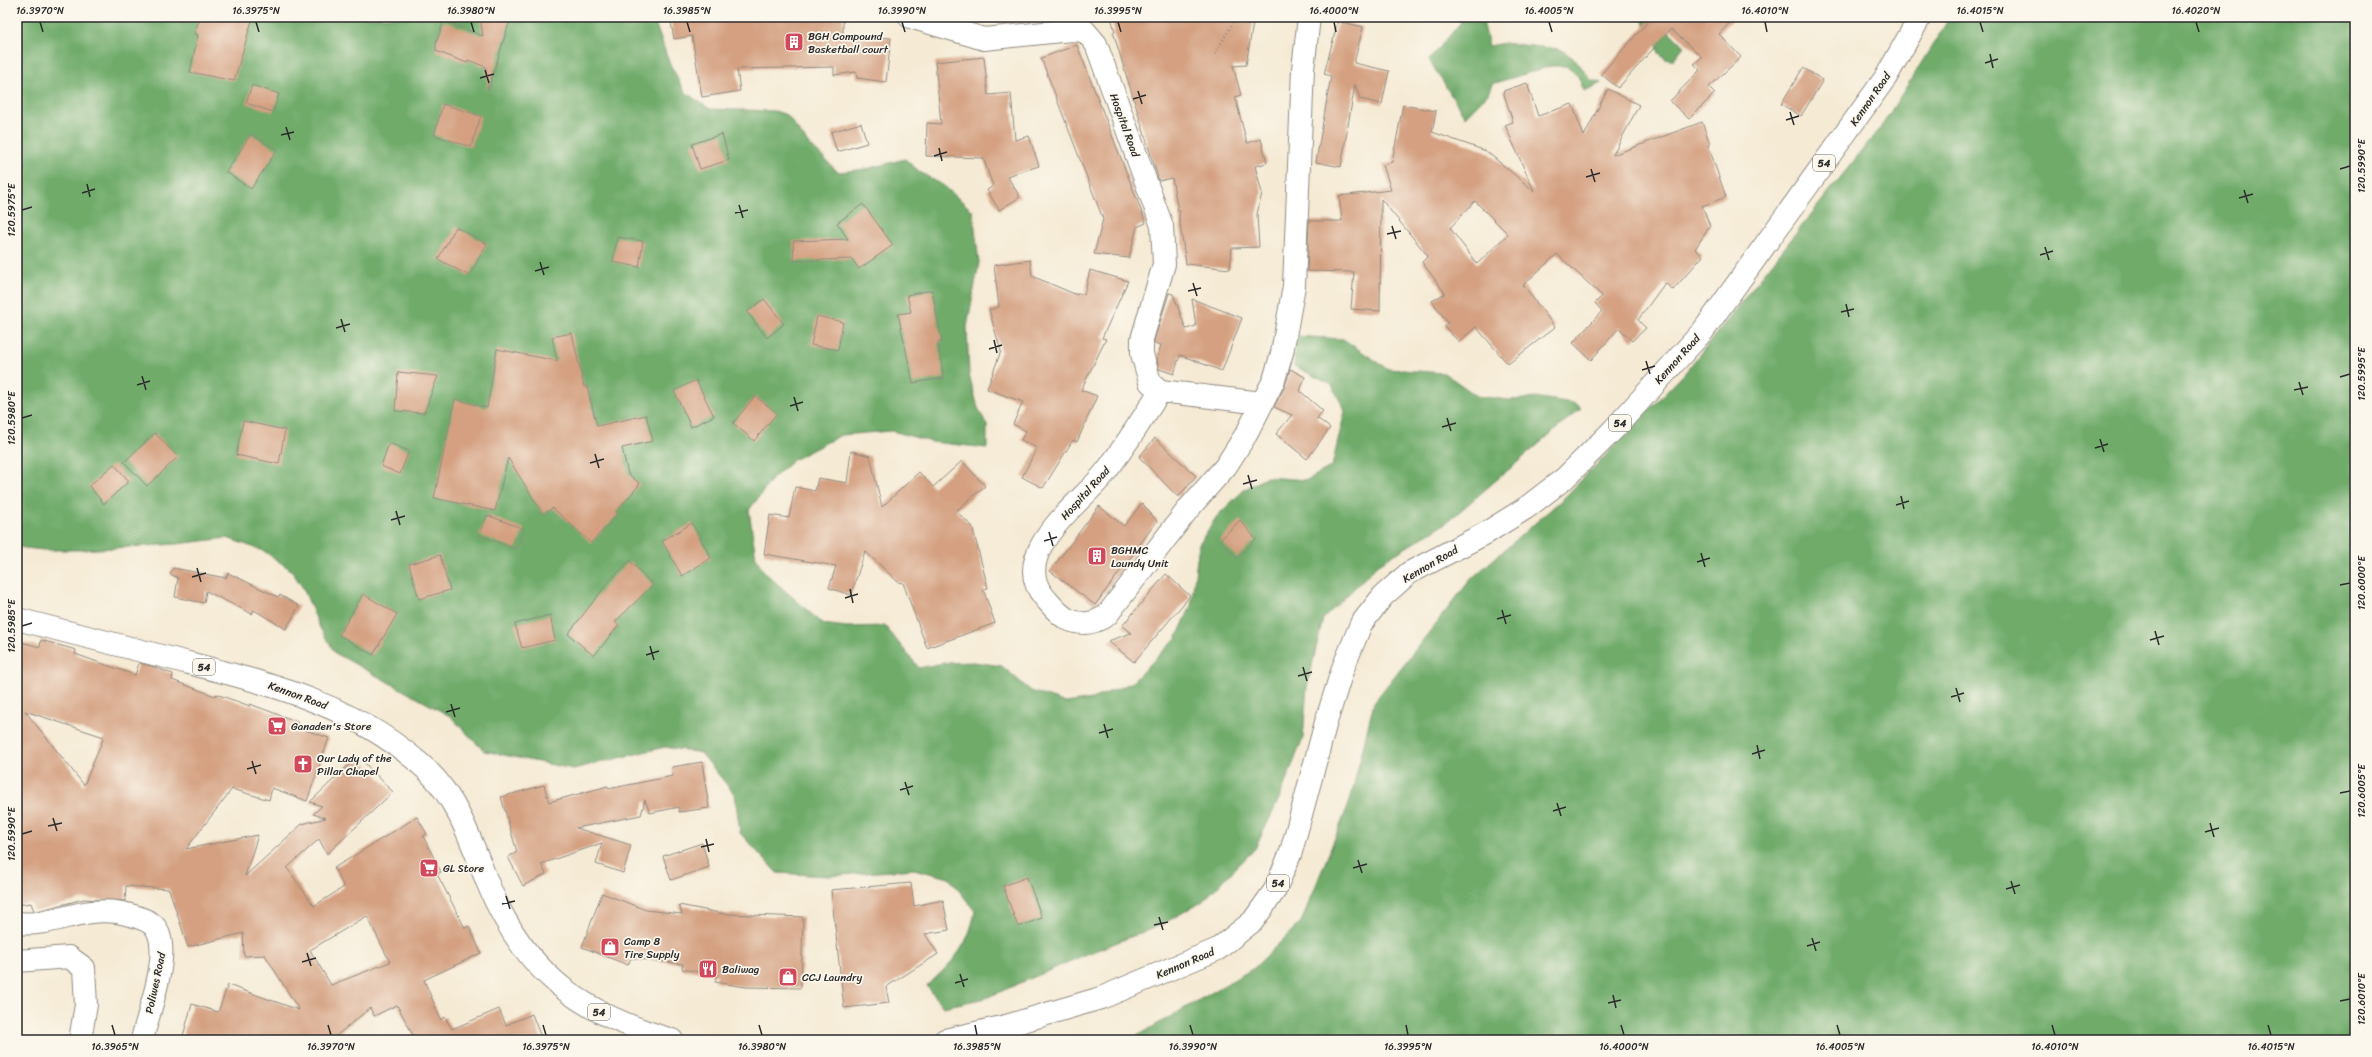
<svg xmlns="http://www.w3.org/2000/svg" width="2372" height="1057" font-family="Sriracha,sans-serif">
<rect width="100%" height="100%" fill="#fbf7ec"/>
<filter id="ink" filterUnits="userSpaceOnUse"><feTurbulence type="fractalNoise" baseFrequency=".025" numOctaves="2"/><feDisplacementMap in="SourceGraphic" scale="8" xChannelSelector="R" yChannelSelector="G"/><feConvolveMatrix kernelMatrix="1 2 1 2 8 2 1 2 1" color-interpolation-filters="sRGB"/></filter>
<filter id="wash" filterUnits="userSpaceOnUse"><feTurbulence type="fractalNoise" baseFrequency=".012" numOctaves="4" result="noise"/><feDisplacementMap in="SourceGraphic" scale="16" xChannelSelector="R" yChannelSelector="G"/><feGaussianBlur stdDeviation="0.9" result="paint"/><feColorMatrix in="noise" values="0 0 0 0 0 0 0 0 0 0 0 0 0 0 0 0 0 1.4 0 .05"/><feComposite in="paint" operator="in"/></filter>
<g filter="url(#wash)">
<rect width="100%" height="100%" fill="#f5ead4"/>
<g fill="#70ab6b" stroke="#4e6b4b">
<path d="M17,17H653L669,62L685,92L710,109L775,111L787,115L807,142L838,172L866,169L905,159L920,172L944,186L973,211L979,263L967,327L969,374L978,408L987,425V448L932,442L892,431L841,435L793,460L773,478L749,510L756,558L764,572L823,624L847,627L885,626L919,668L943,663L974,662L1002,666L1031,691L1066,703L1092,699L1131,683L1177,637L1191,606L1199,544L1217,516L1245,489L1267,477L1307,480L1332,466L1345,411L1332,385L1294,366L1296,336L1343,339L1388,369L1444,373L1477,396L1508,400L1540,398L1573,403L1581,408L1446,523L1379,564L1323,619L1307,687L1303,738L1279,799L1255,849L1203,901L1161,925L1087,954L986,998L943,1007L927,986C952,963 969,946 975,911L949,878L914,869L829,876L777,873L740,833L735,795L701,753L665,747L573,769L484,751L450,716L335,653L320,628L303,588L291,570L264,551L227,538L177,544L82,550H43L17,547Z"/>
<path d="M1460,17H1482L1489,46L1504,43L1560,49L1576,60L1591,80L1602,83L1584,91L1578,76L1566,66H1551L1492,84L1488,94L1465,117L1429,60L1461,22Z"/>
<path d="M1640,17H1655L1684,46L1673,60L1665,59L1659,53L1656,42Z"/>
<path d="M1950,17H2355V1040H1130L1254,968L1301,922L1350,801L1374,702L1471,579L1565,497L1684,374L1883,124Z"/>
</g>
<g id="blocks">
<g fill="#d4a081" fill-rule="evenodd">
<path d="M200,17H253L234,81L190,72L198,35L194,34Z"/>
<path d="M480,17H511L488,90L486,67L468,60L467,63L436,51V43L444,21L483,36Z"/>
<path d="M670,17H843V35L891,38L886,82L857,78L856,72L834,75V67L737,69L740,91L702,97L692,36L674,39Z"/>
<path d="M1111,17H1254L1246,65L1233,66L1241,95L1235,97L1247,143L1261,139L1267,163L1255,166L1262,193L1257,214L1259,247L1232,248L1230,269L1186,264L1179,217L1180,210L1178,211L1172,178L1159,181L1113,32H1115Z"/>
<path d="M1652,17H1735L1719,34L1741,57L1709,87L1715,93L1689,119L1670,101L1700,70L1694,64L1702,57L1671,29L1618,88L1601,74Z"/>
<path d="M1338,21L1363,27L1354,63L1389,71L1382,104L1360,99L1355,84L1341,167L1316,162L1331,76L1324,74Z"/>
<path d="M1077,45L1146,223L1137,227L1129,258L1094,254L1103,219L1041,58Z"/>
<path d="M984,57L988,95L1011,93L1015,140L1029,136L1039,166L1007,176L1020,197L999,210L987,190L993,186L983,158L926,156L927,123L941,124L935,62Z"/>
<path d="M1803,68L1823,80L1801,116L1781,104Z"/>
<path d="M1527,83L1538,116L1572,104L1584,136L1608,89L1639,105L1613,155L1702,122L1710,144L1708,145L1726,197L1702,206L1710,226L1695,249L1703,256L1673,290L1665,283L1638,320L1646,328L1632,341L1619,328L1591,360L1573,343L1602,311L1595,303L1602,296L1557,254L1523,285L1555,327L1508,364L1476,327L1459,342L1444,326L1448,323L1432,301L1445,293L1422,262L1428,256L1381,199L1380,311L1351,309L1354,272L1307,271L1309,221H1342L1339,196L1391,190L1383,165L1392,162L1403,105L1436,111L1432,132L1486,151L1534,191L1505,125L1513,122L1503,91ZM1475,201L1508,234L1477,264L1450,228Z"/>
<path d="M252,85L279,94L273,112L246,103Z"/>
<path d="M443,104L481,116L471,147L434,135Z"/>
<path d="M861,123L867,143L837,152L831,132Z"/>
<path d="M251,134L277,150L251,189L226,172Z"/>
<path d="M722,134L729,160L700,169L692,144Z"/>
<path d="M863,204L893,245L859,269L852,259L794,261L793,241L848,239L837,223Z"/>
<path d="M456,227L487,244L469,276L438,259Z"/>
<path d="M617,237L643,241L639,267L613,262Z"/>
<path d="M1030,260L1032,276L1077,295L1078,293L1084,295L1090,270L1128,281L1102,338L1106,339L1081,390L1097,396L1077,442L1073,440L1043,488L1022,477L1037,448L1021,440L1026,431L1013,424L1023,402L987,389L1001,351L989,310L999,307L994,265Z"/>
<path d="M932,290L942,342L938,343L944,378L913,383L898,314L911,312L907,295Z"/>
<path d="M1169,293L1173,294L1186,329L1196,326L1192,299L1242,318L1222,371L1180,355L1174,374L1159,369L1157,359L1161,345L1154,343V341Z"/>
<path d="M764,299L784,324L767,338L747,312Z"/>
<path d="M817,316L843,322L838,350L811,345Z"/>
<path d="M572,333L584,387L587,386L597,426L646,415L653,441L622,448L628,474L640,484L616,512L618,514L591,543L553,508L543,514L508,458L495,511L434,498L455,399L487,408L497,349L557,361L552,337Z"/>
<path d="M1290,369L1305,377L1300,391L1323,411L1317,418L1330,428L1307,459L1276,434L1292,415L1274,407L1285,386Z"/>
<path d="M398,372L438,376L424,413L395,411Z"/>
<path d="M696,380L714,416L691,427L674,391Z"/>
<path d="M755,396L777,413L754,441L733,423Z"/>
<path d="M243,421L285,430L279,464L236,455Z"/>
<path d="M155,433L178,457L147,486L124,462Z"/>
<path d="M1155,438L1196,476L1178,497L1139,457Z"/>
<path d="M389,443L409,451L400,474L381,466Z"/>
<path d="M851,451L870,456L882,507L919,472L933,487L962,461L985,486L956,511L972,526L988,588L983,589L995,623L927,648L903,583L898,582L865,551L851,595L829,588L836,566L764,554L770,515L789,518L795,487L815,491L818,478L847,483Z"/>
<path d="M114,464L129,481L104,504L89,486Z"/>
<path d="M1142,503L1157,521L1095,605L1050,571L1099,506L1124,526Z"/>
<path d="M487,515L524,529L516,549L479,535Z"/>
<path d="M1240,520L1256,539L1237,558L1220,540Z"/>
<path d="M692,523L711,558L682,576L662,541Z"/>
<path d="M440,555L450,590L419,599L409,564Z"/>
<path d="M630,561L653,585L615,622L619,625L594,656L568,634L610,580Z"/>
<path d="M173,568L226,578L228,573L278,597L280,595L299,606L286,629L254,610L252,614L206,591L204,603L175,597L178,578L170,574Z"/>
<path d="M1166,574L1190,596L1134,662L1108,641L1131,633L1122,626Z"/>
<path d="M363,594L397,614L373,655L339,635Z"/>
<path d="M550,615L555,640L522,648L515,624Z"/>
<path d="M41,640L76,650L75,654L135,675L139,663L151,666L173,674L172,680L215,696L216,694L250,706V704L298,722L296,727L329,738L307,801L272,788L269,800L232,789L186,849L258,835L245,876L302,824L326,818L313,814L322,806L310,802L358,756L393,792L327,854L319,839L287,868L314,906L344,887L334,868L417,817L427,834L423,836L441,872L437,874L465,928L469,926L481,953L424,980L441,1020L445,1017L452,1029L499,1009L506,1025L532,1014L542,1040H405L413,1035L397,1005L374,1016L370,1008L331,1040H198L183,1036L192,1004L218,1012L228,985L299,1010L265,955L244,956L243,933L188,947L169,889L126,886L125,901L84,899L37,911H34L31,903L17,905V641L40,647ZM25,711L104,737L84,785ZM367,916L390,962L331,985L310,950Z"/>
<path d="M702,762L709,808L679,812V807L650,813L645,800L641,815L576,828L631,845L623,873L596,864L602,843L541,864L546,874L523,886L508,857L517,852L501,797L544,785L549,802L608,786V789L673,776L672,767Z"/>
<path d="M702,843L709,867L671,880L663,856Z"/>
<path d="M1027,877L1042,918L1018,927L1003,886Z"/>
<path d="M911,883L914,906L943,900L949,930L925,934L938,954L886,987L889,1003L844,1008L831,890Z"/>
<path d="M602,893L646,910L682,914L679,905L725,914L803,917L801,988L746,987L715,982L717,975L682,969L683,964L631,958L628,965L582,947Z"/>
</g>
</g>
</g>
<g filter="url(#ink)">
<use href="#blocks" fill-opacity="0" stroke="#908a80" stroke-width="1"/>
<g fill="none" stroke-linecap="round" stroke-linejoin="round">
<g stroke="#908a80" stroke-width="24">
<g id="minor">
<path d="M910,17L984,39L1071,30L1085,31L1096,44L1162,226L1164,264L1142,339V354L1150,382L1160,391C1142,420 1124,448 1104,474C1079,505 1007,554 1045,598C1052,606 1058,614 1067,619C1082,626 1094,624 1107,615L1189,508L1226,466L1247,433L1274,380L1282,353L1294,286L1303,69L1309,17"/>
<path d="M1160,391L1262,403"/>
<path d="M17,923C48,926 64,915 92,912C106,910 121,912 134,916C143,919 153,922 157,930C171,955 148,1013 142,1040"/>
<path d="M17,961L69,957L84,968L86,1005L80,1040"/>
</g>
</g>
<g stroke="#908a80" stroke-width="24">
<g id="highway">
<path d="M17,619C72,633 126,647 181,661C270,684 358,705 428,771C457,799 472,843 486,879C522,971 579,1013 672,1040"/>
<path d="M945,1040L1006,1026L1101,998L1218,949L1253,921L1275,890L1291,852L1326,722L1343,668L1361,624L1383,596L1409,573L1486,533L1526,508L1565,478L1614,429L1703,331L1886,77L1920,17"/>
</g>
</g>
<path stroke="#908a80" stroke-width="2.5" stroke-dasharray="1 3" stroke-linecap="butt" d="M1215,54L1236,17"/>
<use href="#minor" stroke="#fff" stroke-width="22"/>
<use href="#highway" stroke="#fff" stroke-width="22"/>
</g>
</g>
<path fill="none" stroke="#2b2b2b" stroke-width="1.5" d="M40,22L43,32M256,22L259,32M471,22L474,32M687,22L690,32M902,22L905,32M1118,22L1121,32M1334,22L1336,32M1549,22L1552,32M1765,22L1767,32M1980,22L1983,32M2196,22L2199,32M1990,54L1993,68M1985,63L1998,59M485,70L489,83M480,78L494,74M1138,91L1142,104M1133,99L1146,95M1790,112L1794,125M1786,120L1799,116M286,127L290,140M281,135L294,132M939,148L942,161M934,156L947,152M1591,169L1595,182M2340,169L2350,166M1586,177L1600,173M87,184L90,197M2244,190L2248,203M82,193L95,189M2239,198L2253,194M739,205L743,218M22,210L32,207M735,213L748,210M1392,226L1396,239M1387,234L1401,231M2045,247L2049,260M2040,255L2053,251M540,262L544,275M535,271L549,267M1193,283L1197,296M1188,291L1201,288M1846,304L1849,317M1841,312L1854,309M341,319L345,332M336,328L350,324M994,340L997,353M989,349L1002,345M1646,361L1650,374M1642,370L1655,366M142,376L146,390M2340,377L2350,374M2299,382L2303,395M137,385L150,381M2294,390L2308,387M794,397L798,411M790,406L803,402M22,418L32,415M1447,418L1451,431M1442,427L1456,423M2100,439L2104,452M2095,448L2108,444M595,454L599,468M590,463L604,459M1248,475L1252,489M1243,484L1257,480M1901,496L1904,509M1896,505L1909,501M396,511L400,525M391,520L405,516M1049,532L1053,546M1044,541L1057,537M1701,553L1705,567M1697,562L1710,558M197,568L201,582M192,577L206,573M2340,585L2350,583M850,589L853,603M845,598L858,594M1502,610L1506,624M1497,619L1511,615M22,626L32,623M2155,631L2159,645M2150,640L2164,636M650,646L654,660M646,655L659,651M1303,667L1307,681M1298,676L1312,672M1956,688L1960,702M1951,697L1964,693M451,704L455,717M446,712L460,708M1104,724L1108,738M1099,733L1113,729M1757,745L1760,759M1752,754L1765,750M252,761L256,774M247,769L261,765M905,782L909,795M900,790L913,786M2340,793L2350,791M1557,803L1561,816M1553,811L1566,807M53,818L57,831M2210,823L2214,837M48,826L62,823M2205,832L2219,828M22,834L32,831M706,839L709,852M701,847L714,844M1358,860L1362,873M1353,868L1367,864M2011,881L2015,894M2006,889L2020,885M506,896L510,909M502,904L515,901M1159,917L1163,930M1154,925L1168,922M1812,938L1816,951M1807,946L1820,942M307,953L311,966M302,962L316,958M960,974L964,987M955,983L968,979M1613,995L1616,1008M2340,1001L2350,999M1608,1003L1621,1000M112,1025L115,1035M328,1025L331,1035M543,1025L546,1035M759,1025L762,1035M975,1025L977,1035M1190,1025L1193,1035M1406,1025L1408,1035M1621,1025L1624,1035M1837,1025L1840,1035M2052,1025L2055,1035M2268,1025L2271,1035"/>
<defs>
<g id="building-square" transform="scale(1)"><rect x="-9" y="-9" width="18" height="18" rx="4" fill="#d1495b" stroke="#fbf7ec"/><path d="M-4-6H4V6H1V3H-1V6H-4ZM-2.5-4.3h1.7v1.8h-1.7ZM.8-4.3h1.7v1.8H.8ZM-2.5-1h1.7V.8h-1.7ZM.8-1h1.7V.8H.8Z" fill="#fff"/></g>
<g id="supermarket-square" transform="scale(1)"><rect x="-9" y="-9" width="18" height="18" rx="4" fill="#d1495b" stroke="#fbf7ec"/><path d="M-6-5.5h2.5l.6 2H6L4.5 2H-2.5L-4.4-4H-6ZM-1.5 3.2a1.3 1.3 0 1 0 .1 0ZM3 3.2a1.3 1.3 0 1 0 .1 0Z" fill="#fff"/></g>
<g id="church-square" transform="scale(1)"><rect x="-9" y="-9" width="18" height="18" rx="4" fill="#d1495b" stroke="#fbf7ec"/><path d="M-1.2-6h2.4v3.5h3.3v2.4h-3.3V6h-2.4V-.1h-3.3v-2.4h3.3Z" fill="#fff"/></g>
<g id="shop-square" transform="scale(1)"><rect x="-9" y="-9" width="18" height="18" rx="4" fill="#d1495b" stroke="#fbf7ec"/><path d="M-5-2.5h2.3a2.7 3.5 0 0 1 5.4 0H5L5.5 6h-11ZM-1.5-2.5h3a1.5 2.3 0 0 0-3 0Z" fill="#fff"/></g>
<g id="restaurant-square" transform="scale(1)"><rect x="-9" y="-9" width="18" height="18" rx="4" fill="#d1495b" stroke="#fbf7ec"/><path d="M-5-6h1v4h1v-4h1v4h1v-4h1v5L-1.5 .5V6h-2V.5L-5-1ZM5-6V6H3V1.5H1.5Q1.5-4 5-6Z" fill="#fff"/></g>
</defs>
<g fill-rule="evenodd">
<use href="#building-square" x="794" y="42"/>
<use href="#building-square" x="1097" y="556"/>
<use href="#supermarket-square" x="277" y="726"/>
<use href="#church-square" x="303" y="764"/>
<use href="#supermarket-square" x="429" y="868"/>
<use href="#shop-square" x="610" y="947"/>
<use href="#restaurant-square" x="708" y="969"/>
<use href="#shop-square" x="788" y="977"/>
</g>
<g text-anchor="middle" stroke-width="3.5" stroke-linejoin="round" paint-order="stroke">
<g fill="#fbf7ec" stroke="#696865" stroke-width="1">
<rect x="1813" y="155" width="22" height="16" rx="3"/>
<rect x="1609" y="415" width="22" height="16" rx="3"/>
<rect x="193" y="659" width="22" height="16" rx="3"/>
<rect x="1267" y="875" width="22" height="16" rx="3"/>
<rect x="588" y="1004" width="22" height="16" rx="3"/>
</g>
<g font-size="10" font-weight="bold" fill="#2b2b2b">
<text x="1824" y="167">54</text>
<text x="1620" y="427">54</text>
<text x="204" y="671">54</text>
<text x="1278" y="887">54</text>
<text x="599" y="1016">54</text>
</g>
<g font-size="11" fill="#2b2b2b" stroke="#fbf7ec" text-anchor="start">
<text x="808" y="40">BGH Compound<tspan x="808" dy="13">Basketball court</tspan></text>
<text x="1111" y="554">BGHMC<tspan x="1111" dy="13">Laundy Unit</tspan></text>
<text x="291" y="730">Ganaden's Store</text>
<text x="317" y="762">Our Lady of the<tspan x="317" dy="13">Pillar Chapel</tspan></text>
<text x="443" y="872">GL Store</text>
<text x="624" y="945">Camp 8<tspan x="624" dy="13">Tire Supply</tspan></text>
<text x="722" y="973">Baliwag</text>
<text x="802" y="981">CCJ Laundry</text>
</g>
<g font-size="11" fill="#2b2b2b" stroke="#fbf7ec">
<text transform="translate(1870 99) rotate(-55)" y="4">Kennon Road</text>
<text transform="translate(1125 125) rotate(70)" y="4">Hospital Road</text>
<text transform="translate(1677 359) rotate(-48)" y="4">Kennon Road</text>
<text transform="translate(1085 493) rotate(-48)" y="4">Hospital Road</text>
<text transform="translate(1430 564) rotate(-30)" y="4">Kennon Road</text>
<text transform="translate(298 695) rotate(20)" y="4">Kennon Road</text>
<text transform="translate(1185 963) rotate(-23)" y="4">Kennon Road</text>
<text transform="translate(155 983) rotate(-78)" y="4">Poliwes Road</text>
</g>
</g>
<rect width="2372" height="1057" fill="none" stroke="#fbf7ec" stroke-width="44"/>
<rect x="22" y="22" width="2328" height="1013" fill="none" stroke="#2b2b2b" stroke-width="1.5"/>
<g font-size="10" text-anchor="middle" fill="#2b2b2b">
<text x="40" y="14">16.3970°N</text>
<text x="256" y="14">16.3975°N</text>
<text x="471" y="14">16.3980°N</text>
<text x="687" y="14">16.3985°N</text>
<text x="902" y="14">16.3990°N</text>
<text x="1118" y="14">16.3995°N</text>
<text x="1334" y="14">16.4000°N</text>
<text x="1549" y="14">16.4005°N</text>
<text x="1765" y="14">16.4010°N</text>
<text x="1980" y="14">16.4015°N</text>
<text x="2196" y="14">16.4020°N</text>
<text transform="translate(2361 166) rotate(-90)" y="4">120.5990°E</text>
<text transform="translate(11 210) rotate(-90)" y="4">120.5975°E</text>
<text transform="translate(2361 374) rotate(-90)" y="4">120.5995°E</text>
<text transform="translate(11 418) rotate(-90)" y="4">120.5980°E</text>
<text transform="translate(2361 583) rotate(-90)" y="4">120.6000°E</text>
<text transform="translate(11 626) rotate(-90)" y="4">120.5985°E</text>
<text transform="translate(2361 791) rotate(-90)" y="4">120.6005°E</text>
<text transform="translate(11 834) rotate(-90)" y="4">120.5990°E</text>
<text transform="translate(2361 999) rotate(-90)" y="4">120.6010°E</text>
<text x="115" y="1050">16.3965°N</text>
<text x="331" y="1050">16.3970°N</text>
<text x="546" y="1050">16.3975°N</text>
<text x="762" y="1050">16.3980°N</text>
<text x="977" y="1050">16.3985°N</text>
<text x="1193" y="1050">16.3990°N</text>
<text x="1408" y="1050">16.3995°N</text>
<text x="1624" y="1050">16.4000°N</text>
<text x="1840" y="1050">16.4005°N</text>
<text x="2055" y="1050">16.4010°N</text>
<text x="2271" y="1050">16.4015°N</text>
</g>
</svg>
